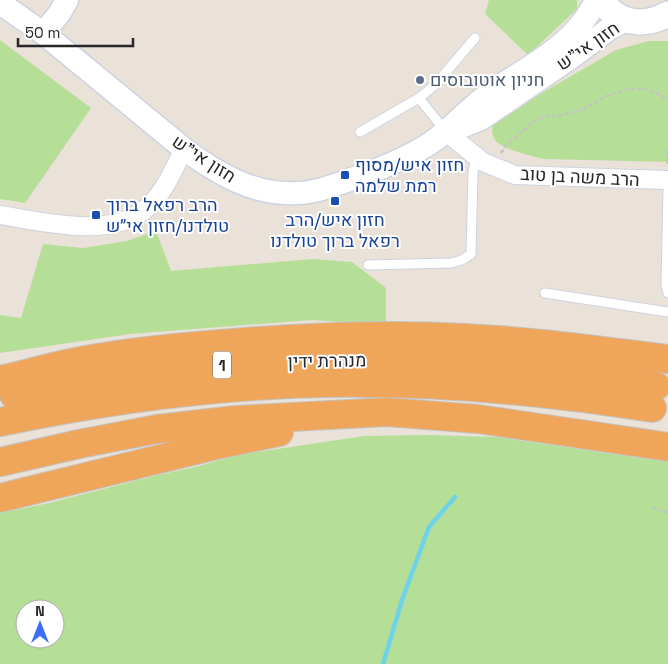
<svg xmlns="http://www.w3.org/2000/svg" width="668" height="664" font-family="'Space Grotesk',Heebo,sans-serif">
<rect width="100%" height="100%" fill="#eae1d9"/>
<g fill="#b5df97" fill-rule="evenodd">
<path d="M489,0H577V9L528,55L485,14Z"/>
<path d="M0,40L91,108L25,203L0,199Z"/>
<path d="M649,41H668V162L544,159C533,156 506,150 498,143C491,137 491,128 494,121L616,50Z"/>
<path d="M156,231L171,271L313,259L352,262L386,288V325L312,320L130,334L0,353V315L21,318L43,244L83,248L127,241Z"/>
<path d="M428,435L496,437L668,462V664H0V513L49,503L154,476L199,466L237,455L364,436ZM25,609H55V639H25Z"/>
</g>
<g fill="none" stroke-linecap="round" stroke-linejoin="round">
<path stroke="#6fd2e9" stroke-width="4.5" d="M383,664L403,597L429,527L455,497"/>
<g stroke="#ced3e0" stroke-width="11">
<g id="service">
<path d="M419,98L446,132"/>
<path d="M360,132L419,98L435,85L475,38"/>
<path d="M668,189L666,285L668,293"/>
<path d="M368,265L451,263L462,260L471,254L473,172L476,158"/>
<path d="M545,293L668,312"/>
</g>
</g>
<g stroke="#ced3e0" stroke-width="20">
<g id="minor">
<path d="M446,132L483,162L515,175L668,180"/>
<path d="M0,215C43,222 112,240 148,207C164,192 174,169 184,149"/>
</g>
</g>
<g stroke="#ced3e0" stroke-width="25">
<g id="tertiary">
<path d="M0,3L43,33L184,149C218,174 255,196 298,193C320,192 340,183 360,176C385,167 410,157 432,142C453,128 468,108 490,93C528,66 576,45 596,0"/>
<path d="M43,33L59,14L67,0"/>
<path d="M461,127L481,119L572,57L609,29L626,20"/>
</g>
</g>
<g stroke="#ced3e0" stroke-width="28">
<path id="secondary" d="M602,0C617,25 645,27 668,14"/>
</g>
<g stroke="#c3c3c3" stroke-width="30">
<g id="trunk">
<path d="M0,380C22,375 44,369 66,364C116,353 168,348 220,344C301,337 383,333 465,338C533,341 601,351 668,359"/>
<path d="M14,395C225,352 443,349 656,386"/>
<path d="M0,422C96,402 193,388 292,384C412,379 533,389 652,408"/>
<path d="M0,462L79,444L157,429L235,420L387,412L478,419L668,447"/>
<path d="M0,498L221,444L279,432"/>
</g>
</g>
<g stroke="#c3c3c3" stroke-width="2.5" stroke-dasharray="4 2.5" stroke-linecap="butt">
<path d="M501,153L508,143L535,121L545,116H559L584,109L606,96L629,89H648L668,99"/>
<path d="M668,164V150"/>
<path d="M653,508L668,512"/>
</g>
<use href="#service" stroke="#fff" stroke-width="9"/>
<use href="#minor" stroke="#fff" stroke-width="18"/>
<use href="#tertiary" stroke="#fff" stroke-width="22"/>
<use href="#secondary" stroke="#fff" stroke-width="25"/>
<use href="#trunk" stroke="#f0a65a" stroke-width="28"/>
</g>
<circle fill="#5c6f8a" stroke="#fff" stroke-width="2" cx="420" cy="80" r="5"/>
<g fill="#1a4fb4" stroke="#fff" stroke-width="2">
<rect x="340" y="170" width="10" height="10" rx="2.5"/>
<rect x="330" y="196" width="10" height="10" rx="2.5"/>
<rect x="91" y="210" width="10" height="10" rx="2.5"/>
</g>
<g text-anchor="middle" stroke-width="4" stroke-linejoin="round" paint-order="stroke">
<rect fill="#fff" stroke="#686868" stroke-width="1" x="213" y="351.5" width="18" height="27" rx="4"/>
<g font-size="16" font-weight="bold" fill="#272727">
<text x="222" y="371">1</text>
</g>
<g font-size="18" fill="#272727" stroke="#fff">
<text transform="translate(588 46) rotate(-34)" y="6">חזון אי"ש</text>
<text transform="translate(204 159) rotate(33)" y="6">חזון אי"ש</text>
<text transform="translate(580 177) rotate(3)" y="6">הרב משה בן טוב</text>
<text transform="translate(327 361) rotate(-1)" y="6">מנהרת ידין</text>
</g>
<g font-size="18" fill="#4e5e75" stroke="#fff" text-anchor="start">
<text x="430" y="86">חניון אוטובוסים</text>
</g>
<g font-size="18" fill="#164399" stroke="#fff" text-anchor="start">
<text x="355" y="171">חזון איש/מסוף<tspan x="355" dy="21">רמת שלמה</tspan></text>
<text x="106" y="211">הרב רפאל ברוך<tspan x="106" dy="21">טולדנו/חזון אי״ש</tspan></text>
<text x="335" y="226" text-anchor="middle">חזון איש/הרב<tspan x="335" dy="21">רפאל ברוך טולדנו</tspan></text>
</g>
</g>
<g transform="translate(40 624)"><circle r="24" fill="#ffffff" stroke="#a9a9a9"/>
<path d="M0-4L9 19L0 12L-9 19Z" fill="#3d6df2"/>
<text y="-8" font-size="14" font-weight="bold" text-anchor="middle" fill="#272727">N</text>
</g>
<path d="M18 38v8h115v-8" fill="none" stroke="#272727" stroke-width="2.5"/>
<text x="25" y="38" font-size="15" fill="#272727" stroke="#ffffff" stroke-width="4" paint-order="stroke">50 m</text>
</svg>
